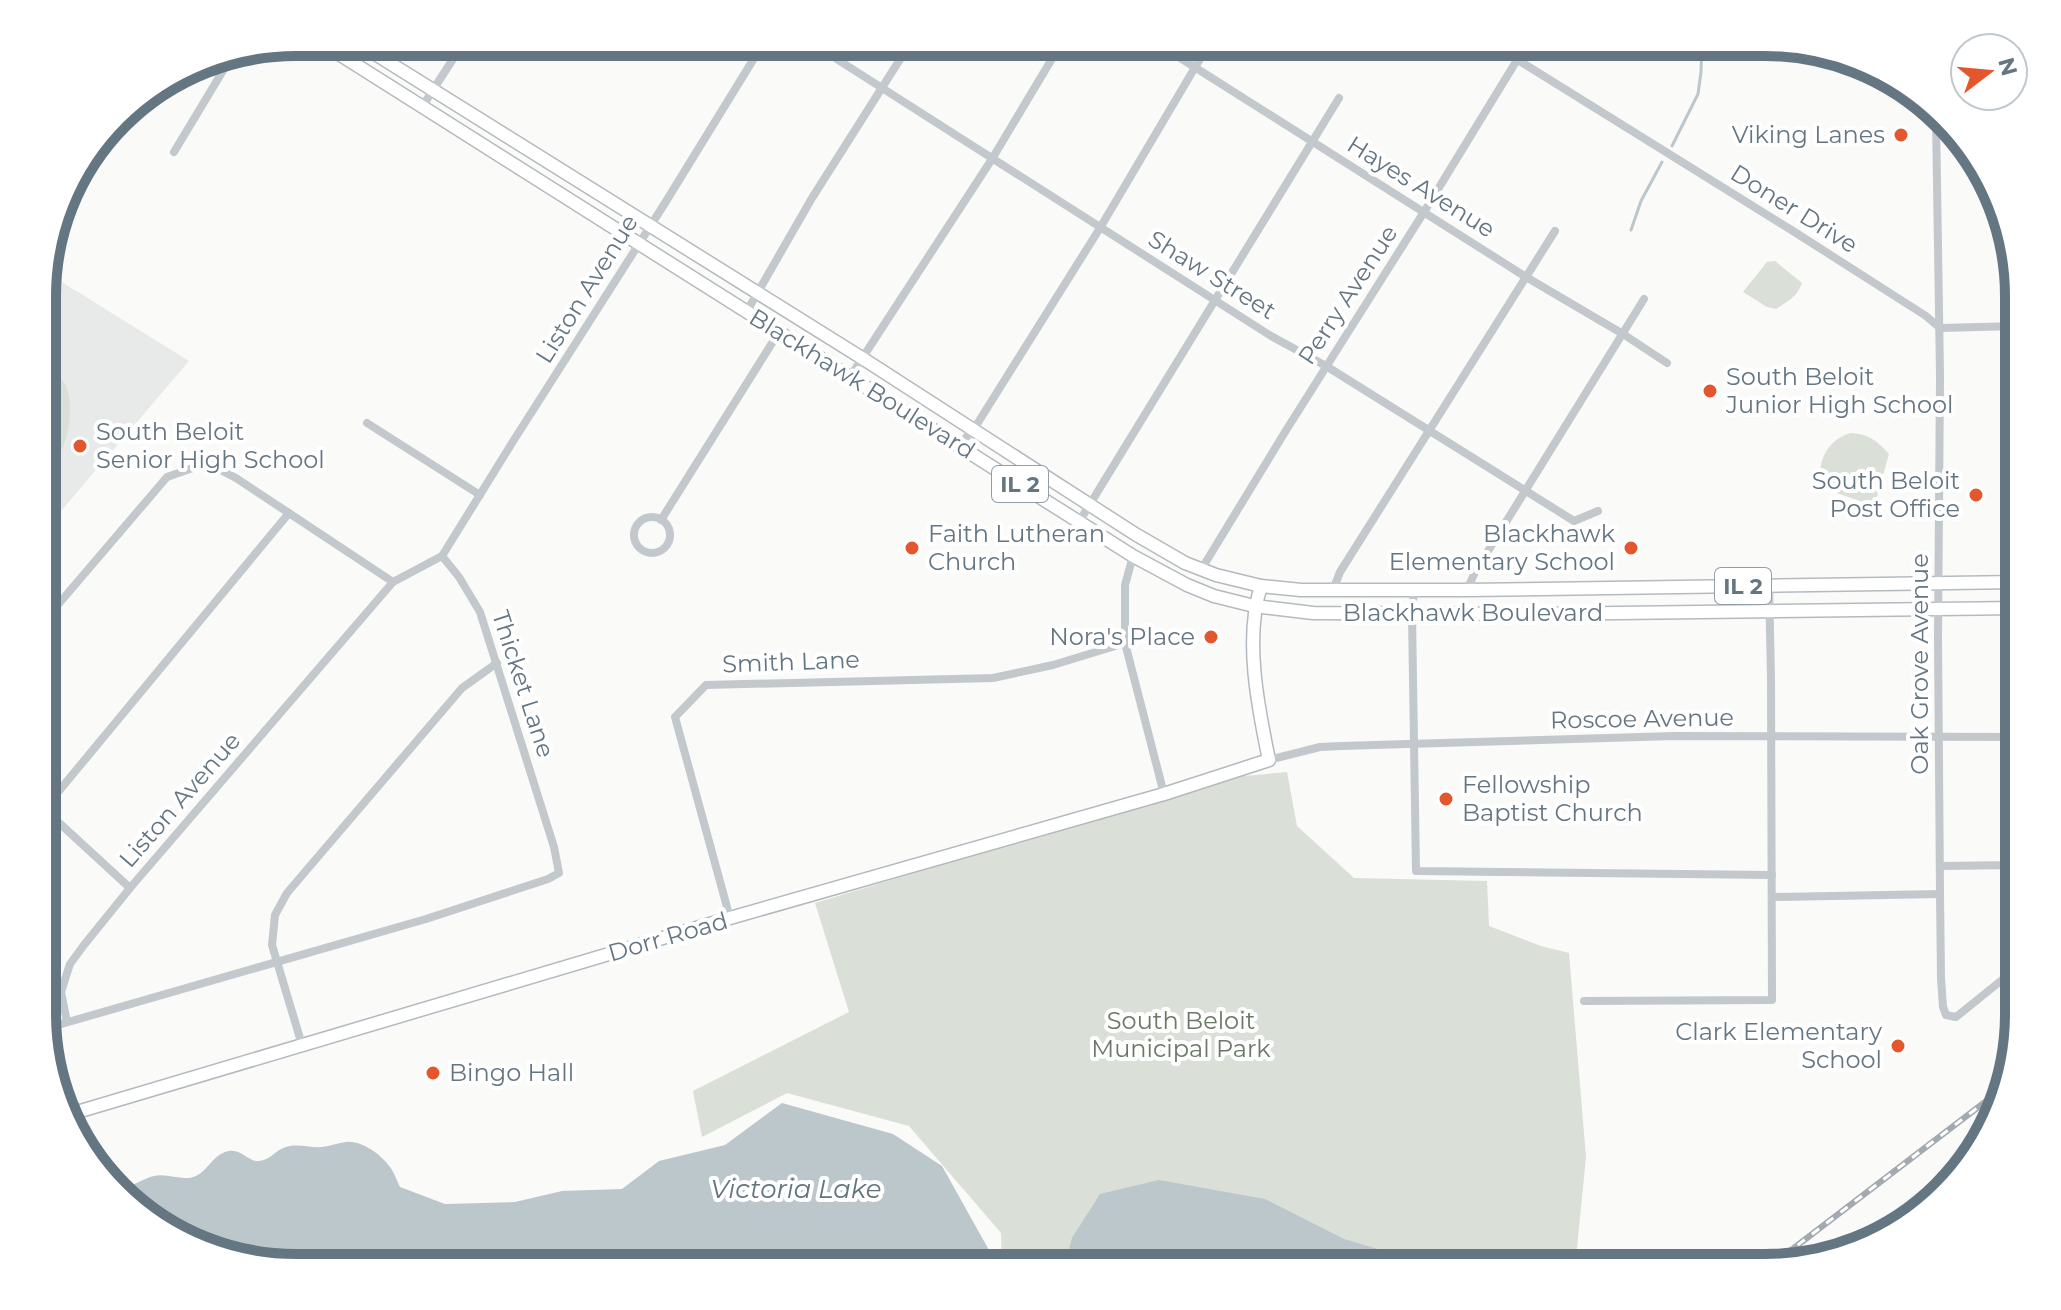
<svg xmlns="http://www.w3.org/2000/svg" width="2061" height="1310" font-family="Montserrat,sans-serif">
<rect width="100%" height="100%" fill="#fafaf8"/>
<path fill="#e8e9e9" d="M44,271L189,361L44,531Z"/>
<g fill="#dadfd7">
<path d="M1775,261L1802,283C1798,296 1787,302 1776,309L1767,307L1743,292L1767,262Z"/>
<path d="M56,376C65,380 67,388 69,397C73,426 65,453 44,474V380Z"/>
<path d="M1850,433C1869,434 1876,440 1889,454L1876,500L1871,505L1823,488C1815,464 1826,441 1850,433Z"/>
<path d="M1287,772L1297,826L1354,878L1487,881L1489,926L1541,946L1569,953L1586,1157L1575,1268H1002L1001,1233L909,1126L787,1093L702,1137L693,1091L849,1012L815,903L1233,777Z"/>
</g>
<g fill="#bbc7cb">
<path d="M782,1103L893,1134L942,1166L999,1268H295L215,1255L155,1226L119,1187C133,1188 141,1179 154,1176C168,1173 182,1182 196,1176C207,1171 213,1156 225,1152C241,1146 247,1162 259,1161C271,1160 275,1150 286,1147C298,1143 309,1148 322,1147C330,1146 338,1143 346,1142C363,1140 384,1157 392,1170C395,1175 397,1181 400,1187L445,1204L515,1202L562,1191L622,1189L659,1161L725,1145Z"/>
<path d="M1159,1180L1265,1199L1344,1239L1381,1250L1416,1251L1430,1268H1064L1072,1238L1100,1194Z"/>
</g>
<g fill="none" stroke-linecap="round" stroke-linejoin="round">
<g stroke="#bbc7cb" stroke-width="3">
<path d="M1672,146L1698,94L1701,72L1702,42"/>
<path d="M1631,230L1641,201L1662,162"/>
</g>
<g stroke="#b3babf" stroke-width="15">
<path id="secondary" d="M67,1115L730,918L1164,794L1269,760C1258,707 1244,638 1261,586"/>
</g>
<g stroke="#b5babe" stroke-width="15">
<g id="primary">
<path d="M320,42L1133,556L1187,585L1214,596L1254,606L1313,613L1539,614L2018,608"/>
<path d="M356,42L862,358L1135,534L1185,563L1216,575L1261,586L1301,590H1467L2018,582"/>
</g>
</g>
<g stroke="#c3c8cc" stroke-width="8">
<path d="M810,42L1271,336L1326,366L1574,521L1598,511"/>
<path d="M1155,42L1526,277L1623,334L1667,363"/>
<path d="M1518,60L1793,231L1926,316L1940,328L2018,326"/>
<path d="M422,107L464,42"/>
<path d="M1936,117L1940,376L1938,638L1940,894L1941,978L1943,1007L1946,1015L1956,1017L2018,967"/>
<path d="M174,152L233,54"/>
<path d="M747,311L812,198L911,42"/>
<path d="M850,377L992,159L1062,42"/>
<path d="M367,423L480,495"/>
<path d="M959,445L974,429L1100,228L1210,42"/>
<circle cx="652" cy="535" r="18"/>
<path d="M661,520L779,332"/>
<path d="M1079,522L1339,98"/>
<path d="M442,556L512,443L665,203L764,42"/>
<path d="M1133,556L1125,585V643L1164,794"/>
<path d="M1201,570L1285,432L1424,212L1528,42"/>
<path d="M1333,590L1340,572L1555,231"/>
<path d="M1414,590L1412,614L1416,871L1772,875"/>
<path d="M1467,590L1475,572L1644,299"/>
<path d="M44,621L167,477L207,463L236,478L393,582L442,556L459,577L480,612L554,847L559,873L548,879L426,919L44,1029"/>
<path d="M1269,760L1320,747L1341,746L1674,736L2018,737"/>
<path d="M44,809L289,513"/>
<path d="M44,809L130,888"/>
<path d="M1940,866L2018,865"/>
<path d="M1772,897L1940,894"/>
<path d="M730,918L675,717L706,685L993,678L1053,665L1125,643"/>
<path d="M1584,1001L1772,1000L1771,678L1769,585"/>
<path d="M67,1022L61,992L70,964L84,945L130,888L393,582"/>
<path d="M302,1045L272,945L275,915L287,893L462,688L497,663"/>
</g>
<use href="#secondary" stroke="#fff" stroke-width="12"/>
<use href="#primary" stroke="#fff" stroke-width="12"/>
<g stroke="#a2aab0" stroke-width="6">
<path id="rail" d="M1769,1267L1998,1092"/>
</g>
<use href="#rail" stroke="#fff" stroke-width="3" stroke-dasharray="9" stroke-linecap="butt"/>
</g>
<g fill="#e4572e" stroke="#fff" stroke-width="3">
<circle cx="1901" cy="135" r="8"/>
<circle cx="1710" cy="391" r="8"/>
<circle cx="80" cy="446" r="8"/>
<circle cx="1976" cy="495" r="8"/>
<circle cx="912" cy="548" r="8"/>
<circle cx="1631" cy="548" r="8"/>
<circle cx="1211" cy="637" r="8"/>
<circle cx="1446" cy="799" r="8"/>
<circle cx="1898" cy="1046" r="8"/>
<circle cx="433" cy="1073" r="8"/>
</g>
<g text-anchor="middle" stroke-width="8" stroke-linejoin="round" paint-order="stroke">
<g fill="#fff" stroke="#939fa8" stroke-width="2">
<rect x="992" y="466" width="56" height="36" rx="6"/>
<rect x="1715" y="568" width="56" height="36" rx="6"/>
</g>
<g font-size="22" font-weight="bold" fill="#657683">
<text x="1020" y="492">IL 2</text>
<text x="1743" y="594">IL 2</text>
</g>
<g font-size="24" fill="#657683" stroke="#fff" text-anchor="end">
<text x="1885" y="143">Viking Lanes</text>
<text x="1726" y="385" text-anchor="start">South Beloit<tspan x="1726" dy="28">Junior High School</tspan></text>
<text x="96" y="440" text-anchor="start">South Beloit<tspan x="96" dy="28">Senior High School</tspan></text>
<text x="1960" y="489">South Beloit<tspan x="1960" dy="28">Post Office</tspan></text>
<text x="928" y="542" text-anchor="start">Faith Lutheran<tspan x="928" dy="28">Church</tspan></text>
<text x="1615" y="542">Blackhawk<tspan x="1615" dy="28">Elementary School</tspan></text>
<text x="1195" y="645">Nora's Place</text>
<text x="1462" y="793" text-anchor="start">Fellowship<tspan x="1462" dy="28">Baptist Church</tspan></text>
<text x="1882" y="1040">Clark Elementary<tspan x="1882" dy="28">School</tspan></text>
<text x="449" y="1081" text-anchor="start">Bingo Hall</text>
</g>
<g font-size="24" fill="#657683" stroke="#fff">
<text transform="translate(1421 187) rotate(32)" y="8">Hayes Avenue</text>
<text transform="translate(1794 209) rotate(32)" y="8">Doner Drive</text>
<text transform="translate(1212 275) rotate(32)" y="8">Shaw Street</text>
<text transform="translate(587 289) rotate(-58)" y="8">Liston Avenue</text>
<text transform="translate(1348 295) rotate(-57)" y="8">Perry Avenue</text>
<text transform="translate(862 384) rotate(32)" y="8">Blackhawk Boulevard</text>
<text x="1473" y="621">Blackhawk Boulevard</text>
<text transform="translate(791 662) rotate(-2)" y="8">Smith Lane</text>
<text transform="translate(1920 664) rotate(-90)" y="8">Oak Grove Avenue</text>
<text transform="translate(523 684) rotate(72)" y="8">Thicket Lane</text>
<text transform="translate(1642 719) rotate(-1)" y="8">Roscoe Avenue</text>
<text transform="translate(180 800) rotate(-49)" y="8">Liston Avenue</text>
<text transform="translate(668 937) rotate(-16)" y="8">Dorr Road</text>
</g>
<g font-size="24" fill="#687a64" stroke="#fff">
<text x="1181" y="1029">South Beloit<tspan x="1181" dy="28">Municipal Park</tspan></text>
</g>
<g font-size="26" font-style="italic" fill="#60757c" stroke="#fff">
<text x="796" y="1198">Victoria Lake</text>
</g>
</g>
<path d="M0 0H2061V1310H0ZM296 56H1765A240 240 0 0 1 2005 296V1014A240 240 0 0 1 1765 1254H296A240 240 0 0 1 56 1014V296A240 240 0 0 1 296 56Z" fill="#fff" fill-rule="evenodd"/>
<path fill="none" stroke="#657683" stroke-width="10" d="M296 56H1765A240 240 0 0 1 2005 296V1014A240 240 0 0 1 1765 1254H296A240 240 0 0 1 56 1014V296A240 240 0 0 1 296 56Z"/>
<g transform="translate(1989 72) rotate(74)"><circle r="38" fill="#ffffff" stroke="#c1c8cd" stroke-width="2"/>
<path d="M0-6L14 30L0 20L-14 30Z" fill="#e4572e"/>
<text y="-12" font-size="22" font-weight="bold" text-anchor="middle" fill="#657683">N</text>
</g>
</svg>
